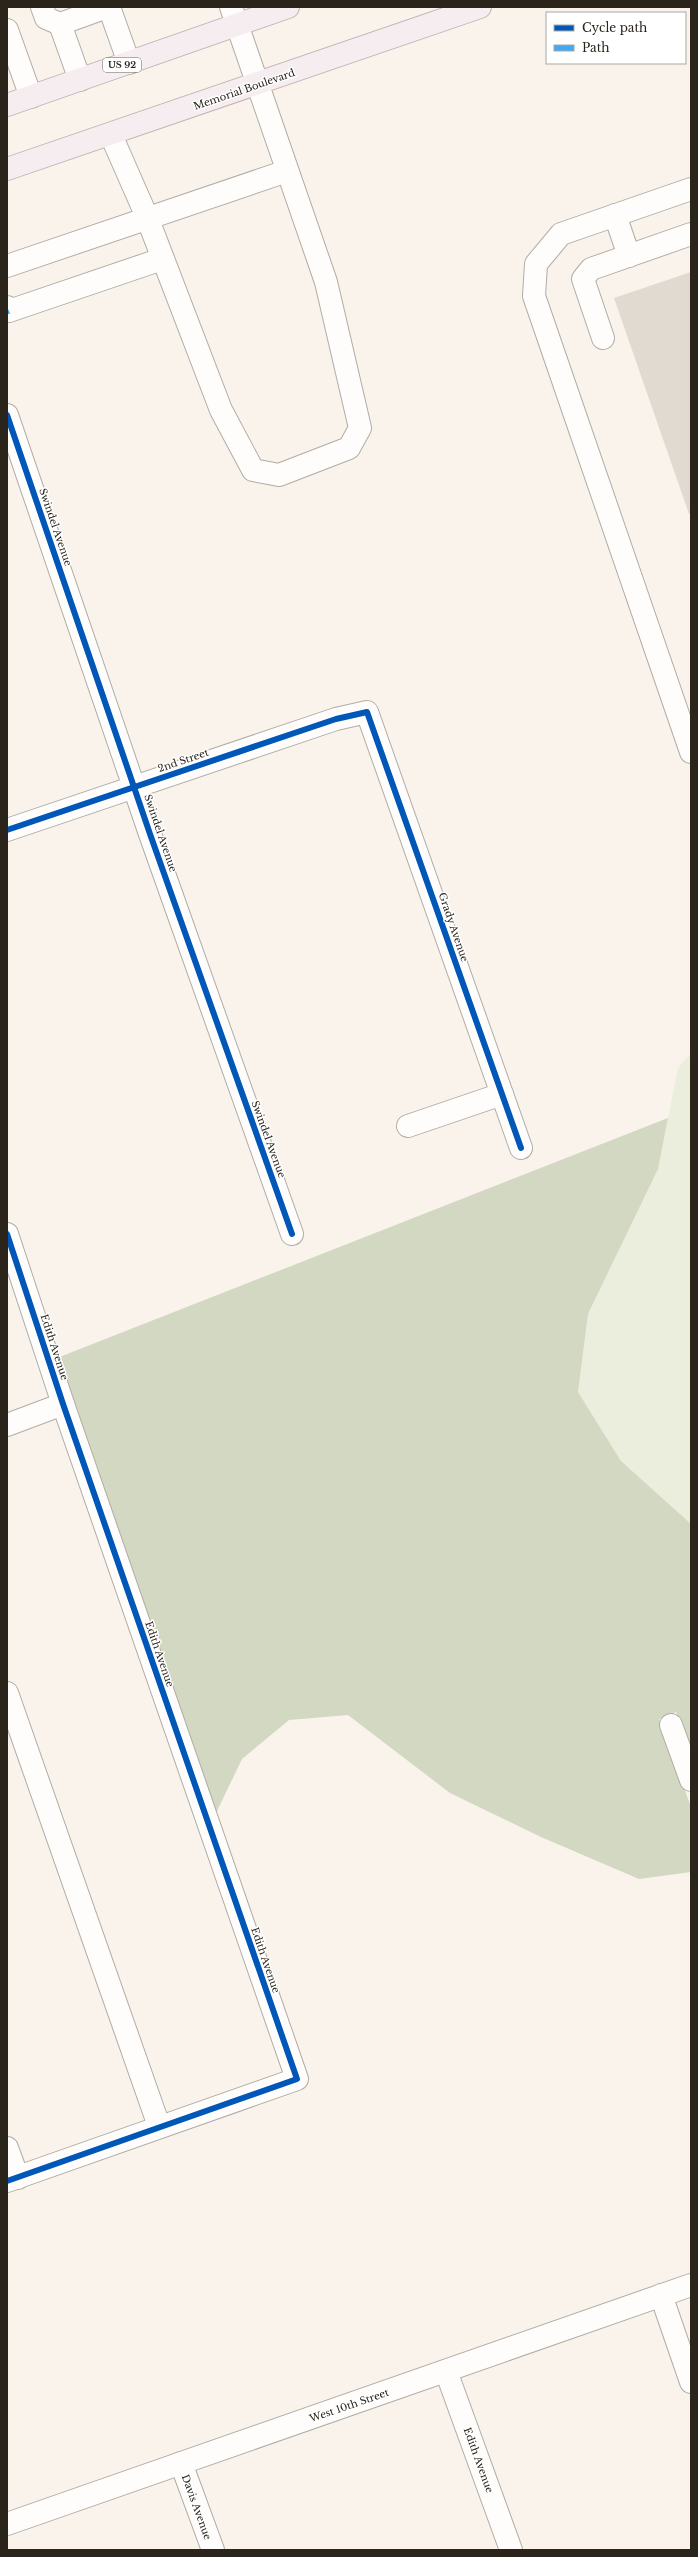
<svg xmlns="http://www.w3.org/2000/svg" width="698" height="2557" font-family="'Libre Baskerville',serif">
<rect width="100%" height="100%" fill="#f9f3eb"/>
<path fill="#ebeedd" d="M691,1053V1524L621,1461L578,1392L588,1314L658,1169L678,1068Z"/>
<path fill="#d2d8c1" d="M668,1118L658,1169L588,1314L578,1392L621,1461L691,1524V1753L676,1712L659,1719L691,1807V1872L639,1879L541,1837L450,1793L348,1715L289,1720L242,1759L216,1813L57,1358Z"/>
<path fill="#e0dad1" d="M691,272V514H689L614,298Z"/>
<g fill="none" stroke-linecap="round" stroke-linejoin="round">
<g stroke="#b1aca4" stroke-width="24">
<g id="minor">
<path d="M42,7L46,18L60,24L107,7"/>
<path d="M109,7L129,63"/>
<path d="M60,24L80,80"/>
<path d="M7,30L31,97"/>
<path d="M111,135L147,217L221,410L253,470L279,475L349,448L360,428L326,282L231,7"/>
<path d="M691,189L561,234L536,264L534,296L691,752"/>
<path d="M615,215L629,256"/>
<path d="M7,266L287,171"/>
<path d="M7,307L9,311L162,259"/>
<path d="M603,338L583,279L591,269L691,234"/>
<path d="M7,415L150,834L292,1234"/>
<path d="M7,830L336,719L367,712L521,1148"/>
<path d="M408,1126L502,1094"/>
<path d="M7,1234L63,1404L297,2079L7,2181"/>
<path d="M7,1425L63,1404"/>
<path d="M7,1693L159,2126"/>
<path d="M671,1725L691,1780"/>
<path d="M7,2148L18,2178"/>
<path d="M661,2295L691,2382"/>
<path d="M446,2371L511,2550"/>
<path d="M181,2463L213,2550"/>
<path d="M7,2524L691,2285"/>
</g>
</g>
<g stroke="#c5b4b6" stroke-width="24">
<g id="major">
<path d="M7,105L288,7"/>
<path d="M7,169L480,7"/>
</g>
</g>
<use href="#minor" stroke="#fefdfc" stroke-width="22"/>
<use href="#major" stroke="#f6edf0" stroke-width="22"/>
<path stroke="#3fa9f5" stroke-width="5" stroke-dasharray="10 5" stroke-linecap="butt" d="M7,312L9,311"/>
<g stroke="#fff" stroke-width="8">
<g id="cycleway">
<path d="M7,415L150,834L292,1234"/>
<path d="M7,830L336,719L367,712L521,1148"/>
<path d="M7,1234L63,1404L297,2079L7,2181"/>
</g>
</g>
<use href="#cycleway" stroke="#0057b8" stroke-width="6"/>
</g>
<g text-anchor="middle" stroke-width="3" stroke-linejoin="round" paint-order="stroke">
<rect fill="#fff" stroke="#6a665f" stroke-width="1" x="103" y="58" width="38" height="14" rx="3"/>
<g font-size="9" font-weight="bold" fill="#2a241b">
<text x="122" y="68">US 92</text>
</g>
<g font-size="10" fill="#2a241b" stroke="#fff">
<text transform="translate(244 89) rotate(-19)" y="4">Memorial Boulevard</text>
<text transform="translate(56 527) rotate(71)" y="4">Swindel Avenue</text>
<text transform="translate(183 760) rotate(-19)" y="4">2nd Street</text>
<text transform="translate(161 833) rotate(71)" y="4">Swindel Avenue</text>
<text transform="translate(454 927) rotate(71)" y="4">Grady Avenue</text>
<text transform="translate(269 1139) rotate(70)" y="4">Swindel Avenue</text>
<text transform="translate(55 1347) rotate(72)" y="4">Edith Avenue</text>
<text transform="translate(160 1654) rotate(71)" y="4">Edith Avenue</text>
<text transform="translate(266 1960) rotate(71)" y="4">Edith Avenue</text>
<text transform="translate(349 2405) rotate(-19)" y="4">West 10th Street</text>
<text transform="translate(479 2460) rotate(70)" y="4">Edith Avenue</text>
<text transform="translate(197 2507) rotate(70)" y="4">Davis Avenue</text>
</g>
</g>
<rect width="698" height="2557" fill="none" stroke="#2a241b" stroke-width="16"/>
<rect x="546" y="12" width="140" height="52" fill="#ffffff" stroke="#aaa7a4"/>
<rect x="554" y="25" width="20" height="6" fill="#0057b8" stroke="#aaa7a4"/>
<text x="582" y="32" font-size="12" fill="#2a241b">Cycle path</text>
<rect x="554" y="45" width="20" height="6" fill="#3fa9f5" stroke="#aaa7a4"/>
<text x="582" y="52" font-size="12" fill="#2a241b">Path</text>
</svg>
